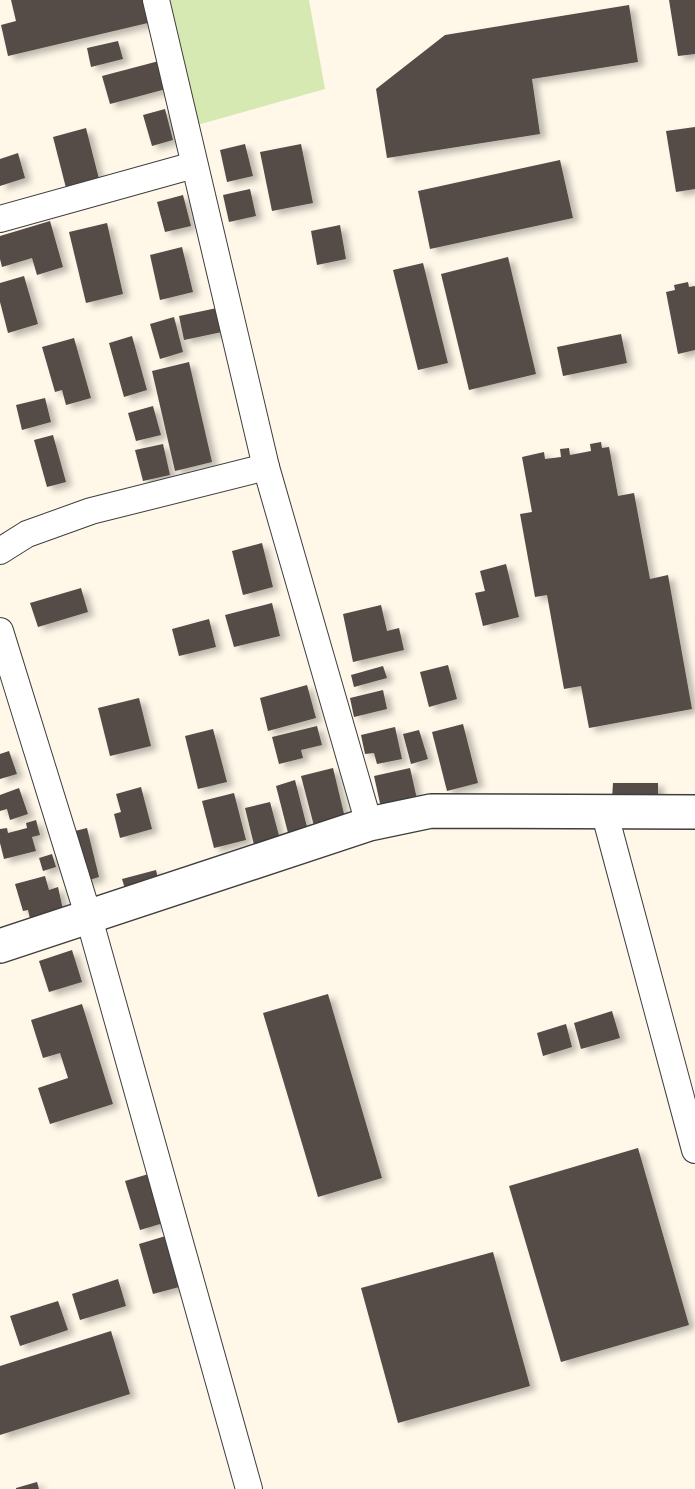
<svg xmlns="http://www.w3.org/2000/svg" width="695" height="1489" font-family="'Playfair Display',serif">
<defs>
<filter id="shadow"><feDropShadow dx="6" dy="4" stdDeviation="3" flood-color="#0004"/></filter>
</defs>
<rect width="100%" height="100%" fill="#fff8e9"/>
<path fill="#d6e9b3" d="M170,0H309L325,89L197,125Z"/>
<g fill="#544b47" filter="url(#shadow)">
<path d="M11,0H146L152,22L8,56L1,25L16,21Z"/>
<path d="M669,0H695V54L678,56Z"/>
<path d="M629,5L638,62L532,79L540,134L387,158L376,89L445,35Z"/>
<path d="M118,41L123,59L91,67L87,48Z"/>
<path d="M159,61L166,89L110,104L102,76Z"/>
<path d="M165,109L173,140L152,146L143,115Z"/>
<path d="M695,127V189L676,192L666,131Z"/>
<path d="M86,128L99,179L66,188L53,137Z"/>
<path d="M245,144L253,176L227,182L220,150Z"/>
<path d="M301,144L313,203L272,211L260,152Z"/>
<path d="M18,153L25,178L0,186V159Z"/>
<path d="M560,160L573,218L430,249L418,191Z"/>
<path d="M250,189L256,216L229,222L223,195Z"/>
<path d="M183,195L191,226L165,232L157,202Z"/>
<path d="M50,221L63,267L37,275L32,258L2,267L0,259V236Z"/>
<path d="M107,223L123,294L86,303L69,232Z"/>
<path d="M340,225L346,259L317,265L311,231Z"/>
<path d="M182,247L193,292L160,300L150,255Z"/>
<path d="M508,257L536,374L469,390L441,274Z"/>
<path d="M423,263L448,363L418,370L393,270Z"/>
<path d="M24,276L38,324L8,333L0,302V283Z"/>
<path d="M688,282L689,287L695,286V350L678,354L666,292L675,290L674,285Z"/>
<path d="M217,308L222,332L184,340L179,316Z"/>
<path d="M174,317L183,352L160,359L150,324Z"/>
<path d="M621,334L627,363L563,376L557,347Z"/>
<path d="M132,336L147,390L124,397L109,343Z"/>
<path d="M74,338L91,398L66,405L62,390L55,392L42,347Z"/>
<path d="M189,362L212,462L175,471L152,371Z"/>
<path d="M45,398L51,422L22,430L16,405Z"/>
<path d="M153,406L161,435L136,441L128,413Z"/>
<path d="M53,435L66,482L47,487L34,440Z"/>
<path d="M601,442L602,448L609,447L618,496L634,493L650,579L668,575L692,709L589,728L581,686L564,689L547,595L535,597L520,514L532,512L522,457L544,452L545,459L561,457L560,449L569,448L570,455L591,451L590,444Z"/>
<path d="M163,444L170,475L143,481L135,450Z"/>
<path d="M262,543L273,587L243,595L232,551Z"/>
<path d="M506,564L519,617L483,626L475,593L485,591L480,571Z"/>
<path d="M81,588L88,612L38,627L30,603Z"/>
<path d="M272,603L280,636L234,647L225,615Z"/>
<path d="M381,605L387,631L399,628L404,650L353,662L343,614Z"/>
<path d="M209,619L216,647L179,656L172,629Z"/>
<path d="M448,665L457,699L429,707L420,672Z"/>
<path d="M383,666L387,678L354,687L351,675Z"/>
<path d="M307,685L316,718L268,731L260,698Z"/>
<path d="M383,690L387,709L354,717L350,698Z"/>
<path d="M139,698L151,746L110,756L98,708Z"/>
<path d="M463,724L478,783L447,791L432,732Z"/>
<path d="M317,726L322,745L301,750L303,758L279,764L272,737Z"/>
<path d="M395,727L402,759L377,764L374,753L365,754L361,735Z"/>
<path d="M213,729L227,782L198,789L185,736Z"/>
<path d="M419,730L428,759L411,764L403,734Z"/>
<path d="M9,751L17,774L0,779V754Z"/>
<path d="M333,768L345,818L314,826L301,776Z"/>
<path d="M410,768L417,799L381,808L374,776Z"/>
<path d="M295,780L307,827L288,833L276,786Z"/>
<path d="M613,783H658V800L612,799Z"/>
<path d="M141,787L152,829L120,838L114,814L121,812L116,794Z"/>
<path d="M19,788L28,814L10,820L7,809L0,811V795Z"/>
<path d="M234,793L246,840L214,848L202,801Z"/>
<path d="M270,802L281,843L255,849L245,808Z"/>
<path d="M36,820L40,835L32,837L36,851L4,859L0,843V829L7,828L8,833L27,828L26,823Z"/>
<path d="M87,828L99,877L80,883L67,833Z"/>
<path d="M52,854L56,867L43,871L39,858Z"/>
<path d="M156,870L160,887L127,895L122,879Z"/>
<path d="M45,876L49,890L58,887L64,914L31,923L28,910L23,911L15,884Z"/>
<path d="M72,950L82,982L49,992L39,961Z"/>
<path d="M328,994L382,1178L318,1197L263,1013Z"/>
<path d="M82,1004L113,1104L50,1124L38,1088L68,1078L60,1053L43,1058L31,1020Z"/>
<path d="M612,1011L620,1038L581,1049L574,1023Z"/>
<path d="M566,1024L572,1047L543,1056L537,1033Z"/>
<path d="M638,1148L689,1325L561,1362L509,1186Z"/>
<path d="M152,1173L167,1222L140,1230L125,1181Z"/>
<path d="M169,1235L183,1286L153,1294L139,1244Z"/>
<path d="M493,1252L530,1386L398,1423L361,1288Z"/>
<path d="M118,1279L126,1306L80,1320L72,1294Z"/>
<path d="M58,1301L68,1330L20,1346L10,1316Z"/>
<path d="M111,1331L130,1394L0,1435V1366Z"/>
<path d="M37,1482L39,1489H16V1488Z"/>
</g>
<g fill="none" stroke-linecap="round" stroke-linejoin="round">
<g stroke="#3e3e3e" stroke-width="28">
<g id="minor">
<path d="M156,0L266,467L369,824"/>
<path d="M0,219L194,165"/>
<path d="M0,551L27,534L91,511L266,467"/>
<path d="M0,631L89,918L249,1489"/>
<path d="M604,811L695,1150"/>
</g>
</g>
<g stroke="#3e3e3e" stroke-width="36">
<path id="tertiary" d="M0,946L369,824L431,811L695,812"/>
</g>
<use href="#minor" stroke="#fff" stroke-width="26"/>
<use href="#tertiary" stroke="#fff" stroke-width="33"/>
</g>
</svg>
